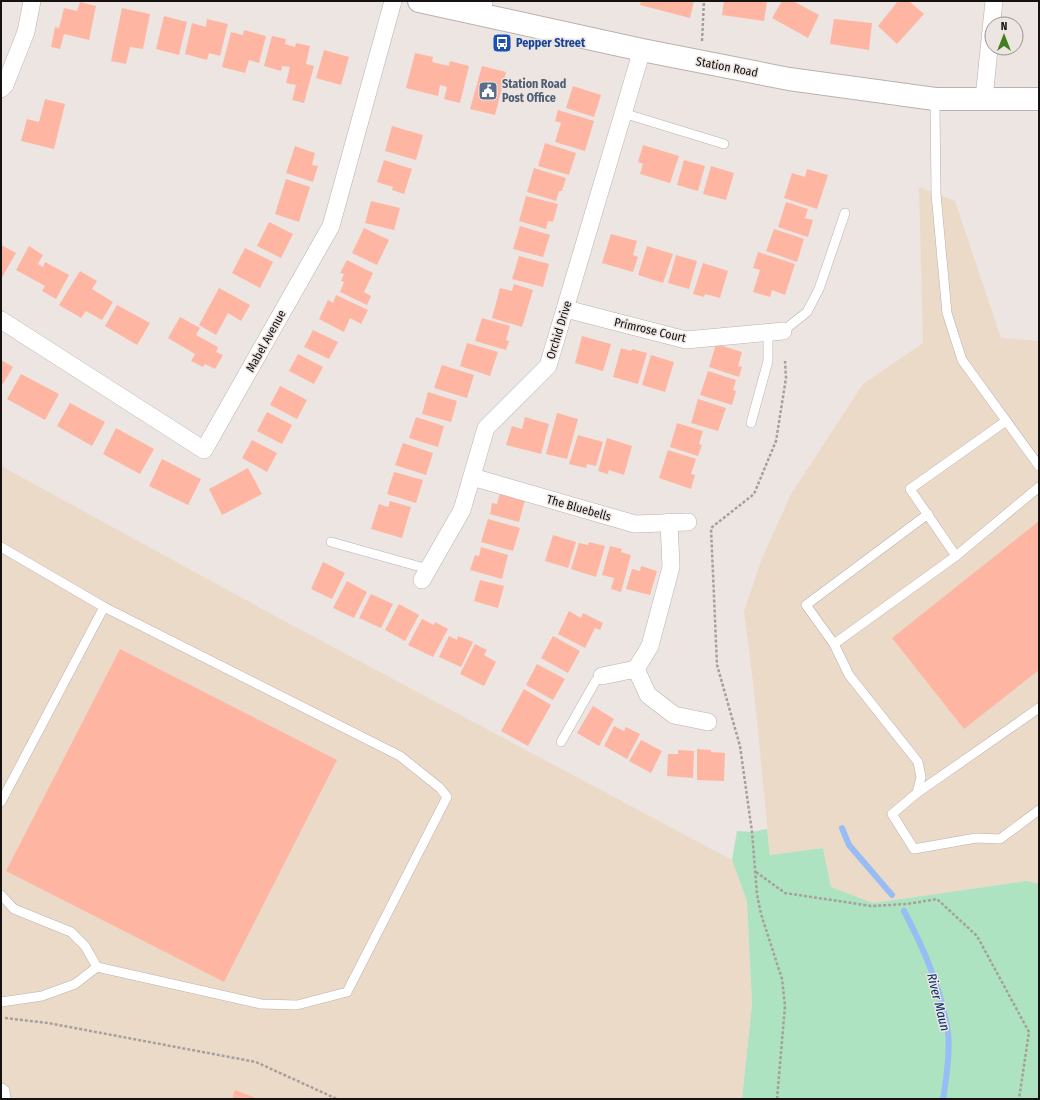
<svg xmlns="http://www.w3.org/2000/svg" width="1040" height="1100" font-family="'Fira Sans Condensed',sans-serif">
<rect width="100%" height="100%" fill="#ede5e2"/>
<g fill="#ecdac9">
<path d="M919,187L955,201L1001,338L1039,341V884L1026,881L873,903L831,887L823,848L770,855L754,690L744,611L761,561L791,494L863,384L923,343Z"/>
<path d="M1,466L275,616L732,860L747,901L752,1004L742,1099H1Z"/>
</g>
<path fill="#ade3c0" d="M767,829L770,855L823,848L831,887L873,903L1026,881L1039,884V1099H742L752,1004L747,901L732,860L737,831L752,832Z"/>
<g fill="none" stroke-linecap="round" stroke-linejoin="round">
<g stroke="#98bdf5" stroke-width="6">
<path d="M842,828L849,845L892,895"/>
<path d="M904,911C924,949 941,988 948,1032C950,1049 946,1081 943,1099"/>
</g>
</g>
<g fill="#feb6a3">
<path d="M641,1H694L690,18L640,5Z"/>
<path d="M724,1H767L764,21L722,15Z"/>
<path d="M782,1H793L819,15L808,38L772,18Z"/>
<path d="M898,1H909L924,14L897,44L878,26Z"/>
<path d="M80,2L96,6L89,40L64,34L60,49L51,47L55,27L59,28L64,8L77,11Z"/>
<path d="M122,8L150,14L143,49L130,47L126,64L111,61Z"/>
<path d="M164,16L187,22L179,55L156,49Z"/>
<path d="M207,19L228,24L220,56L209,53L207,60L185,54L192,23L206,27Z"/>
<path d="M834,19L872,23L869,50L830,44Z"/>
<path d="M244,30L266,36L259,63L249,60L245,73L222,67L231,32L243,35Z"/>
<path d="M272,36L286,39L285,44L295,47L296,43L310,46L306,64L314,66L304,103L292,100L296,85L286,83L290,67L282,66L281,71L264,66Z"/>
<path d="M324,50L349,57L341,85L316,78Z"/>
<path d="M415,53L433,57L432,62L449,66L450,61L469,66L460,103L444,99L447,87L440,85L438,96L406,88Z"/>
<path d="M482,66L506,72L495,115L470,109Z"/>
<path d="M573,86L601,95L594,117L566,108Z"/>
<path d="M45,99L65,104L54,149L21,141L27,119L39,122Z"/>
<path d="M558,110L594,121L585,151L555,142L561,123L555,121Z"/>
<path d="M392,126L423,135L416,160L385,151Z"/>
<path d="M545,143L576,153L569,175L538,166Z"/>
<path d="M643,145L679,156L670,183L640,174L643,164L638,162Z"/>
<path d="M295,146L315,153L312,165L318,166L313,182L286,173Z"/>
<path d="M384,160L412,169L404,194L392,190L393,187L377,182Z"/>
<path d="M684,160L705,166L698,191L677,185Z"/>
<path d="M711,166L734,173L726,200L703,194Z"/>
<path d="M534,168L566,178L562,191H559L556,201L527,192Z"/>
<path d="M807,169L828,175L817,209L784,198L792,173L805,177Z"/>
<path d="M286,179L310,187L299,222L275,214Z"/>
<path d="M526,196L558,204L553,222L548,221L546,229L519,221Z"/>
<path d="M371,201L400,208L394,230L365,223Z"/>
<path d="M786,202L808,209L805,218L813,220L808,237L778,227Z"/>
<path d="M269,222L293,234L281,258L257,246Z"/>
<path d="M520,226L550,235L543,257L513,249Z"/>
<path d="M364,228L389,240L377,265L352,253Z"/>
<path d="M774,229L804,239L797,262L766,251Z"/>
<path d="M611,234L637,241L633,255L638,257L633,272L602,263Z"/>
<path d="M1,245L16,253L1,279Z"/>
<path d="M29,246L43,255L38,264L43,267L45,262L69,275L56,299L42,291L45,286L16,270Z"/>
<path d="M647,246L673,254L663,283L638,275Z"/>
<path d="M245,248L273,262L260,288L232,273Z"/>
<path d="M758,252L795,264L785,295L772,290L770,297L753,292L760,270L753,268Z"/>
<path d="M676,255L697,261L689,289L668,283Z"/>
<path d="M519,256L549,264L543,287L512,279Z"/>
<path d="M347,260L373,273L364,292L371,296L367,305L340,292L344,282L341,281L344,274L340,273Z"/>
<path d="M703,263L728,271L720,298L705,294L704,297L693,294Z"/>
<path d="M80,271L97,281L92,289L113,302L102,320L86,311L81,318L59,305Z"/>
<path d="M514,284L533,290L522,327L492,318L500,288L512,291Z"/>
<path d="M219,288L250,305L241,321L228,313L216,335L199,325Z"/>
<path d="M336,295L368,310L361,324L350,318L344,332L319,319L328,300L333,303Z"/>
<path d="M117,305L150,323L137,345L105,326Z"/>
<path d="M180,317L200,328L196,335L218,347L216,352L223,355L215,369L205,364L203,367L191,361L195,354L168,338Z"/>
<path d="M482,318L510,326L506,340L509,341L506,350L475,341Z"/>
<path d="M313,330L338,342L329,359L304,347Z"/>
<path d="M582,336L611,344L603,371L575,363Z"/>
<path d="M467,343L498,352L490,376L460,366Z"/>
<path d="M716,344L742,352L738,366L742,367L739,377L709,367Z"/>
<path d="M621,348L631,351L632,349L647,353L638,384L613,377Z"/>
<path d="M298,354L323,367L314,384L289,371Z"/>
<path d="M651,355L674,362L665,392L642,385Z"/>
<path d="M1,360L13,367L1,387Z"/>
<path d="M442,365L474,375L467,398L434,388Z"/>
<path d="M708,371L736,380L733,390L736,391L732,405L700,395Z"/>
<path d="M21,374L59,394L45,420L7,399Z"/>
<path d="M280,386L307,400L297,419L270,405Z"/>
<path d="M428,392L457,401L451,422L422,414Z"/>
<path d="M698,399L726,408L718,431L691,423Z"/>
<path d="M70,403L105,422L92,446L57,426Z"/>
<path d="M267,412L292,425L282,444L257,431Z"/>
<path d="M557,413L578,419L567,459L546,454Z"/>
<path d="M416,417L444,426L438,447L409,438Z"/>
<path d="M525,417L549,424L541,454L506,445L512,426L522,429Z"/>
<path d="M677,423L703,431L699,444L702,445L698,456L670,447Z"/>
<path d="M116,428L154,449L140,474L103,454Z"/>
<path d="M578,435L603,442L596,466L587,464L586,468L569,464Z"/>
<path d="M607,438L632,446L624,475L609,470L608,474L598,471Z"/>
<path d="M252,440L277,453L267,472L242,458Z"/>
<path d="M403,443L433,453L426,475L395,465Z"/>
<path d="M668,450L696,459L691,474L695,475L691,489L659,478Z"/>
<path d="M162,459L201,479L188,505L149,486Z"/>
<path d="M248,468L262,494L222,515L209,489Z"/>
<path d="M394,472L423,480L416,503L387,494Z"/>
<path d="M500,493L525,500L519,522L490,514L492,503L497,504Z"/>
<path d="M390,501L411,507L402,538L371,529L379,504L388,507Z"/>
<path d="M488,519L520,528L513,551L481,542Z"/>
<path d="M1039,521V670L964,729L892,638Z"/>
<path d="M553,535L576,542L568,568L545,561Z"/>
<path d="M589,542L605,546L596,577L571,569L579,543L588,545Z"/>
<path d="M610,546L622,549L621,552L631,555L621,592L611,589L614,578L602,575Z"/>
<path d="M481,547L508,555L502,579L470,570L475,555L479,556Z"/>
<path d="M323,562L345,573L332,599L311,589Z"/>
<path d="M641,566L657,571L650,595L626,589L632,569L640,571Z"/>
<path d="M480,580L504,586L498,608L474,601Z"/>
<path d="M347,581L367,592L354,618L333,608Z"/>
<path d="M371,594L393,604L381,628L359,618Z"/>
<path d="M399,604L419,615L405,641L385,630Z"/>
<path d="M569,611L581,618L583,613L603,623L600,630L595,628L585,648L558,634Z"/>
<path d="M422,619L434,625L435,622L448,629L433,657L408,645Z"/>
<path d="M449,636L457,640L458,636L473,642L461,667L439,657Z"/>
<path d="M553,636L580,651L568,673L541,658Z"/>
<path d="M475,644L487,650L484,655L496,662L484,686L460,674Z"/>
<path d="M120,649L337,760L224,982L6,871Z"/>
<path d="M537,664L565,679L553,700L526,685Z"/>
<path d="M524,689L551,705L528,746L501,731Z"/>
<path d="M593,706L614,719L599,746L577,733Z"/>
<path d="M614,726L624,731L626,727L640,734L627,759L604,746Z"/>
<path d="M641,740L662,751L651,773L629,761Z"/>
<path d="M697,749L711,750V752L725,753L724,781L697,780Z"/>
<path d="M678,750L694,751L693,778L667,776L668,754H678Z"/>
<path d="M235,1090L259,1099H232Z"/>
</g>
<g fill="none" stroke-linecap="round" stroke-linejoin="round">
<g stroke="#b9b1ae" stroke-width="10">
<g id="service">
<path d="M935,99L936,194L947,313L962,360L1039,466"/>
<path d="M623,113L724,144"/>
<path d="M783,331L807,312L819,289L845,213"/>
<path d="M1006,421L910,489L956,556L1039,487"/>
<path d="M751,423L768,361V333"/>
<path d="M331,542L428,569"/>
<path d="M1,547L104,607L400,756L440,788L447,797L347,992L297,1005L261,1004L97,967L85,946L71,932L14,909L1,895"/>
<path d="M834,644L956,556"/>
<path d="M1039,708L917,793L892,814L914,849L976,838L1000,839L1039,810"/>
<path d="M561,742L595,682L602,676"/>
<path d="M917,793L921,777L918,762L849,675L834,644L806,605L928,514"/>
<path d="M1,802L104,607"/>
<path d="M1,1002L42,996L75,984L97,967"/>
</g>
</g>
<g stroke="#b9b1ae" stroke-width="18">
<g id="minor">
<path d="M482,15L484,1"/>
<path d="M1,89L5,85L26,32L32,1"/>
<path d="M984,98L994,1"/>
<path d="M566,309L686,340L783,331"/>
<path d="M1,320L204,450L331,226L393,1"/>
<path d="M472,477L635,524L688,522"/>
<path d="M669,522L671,567L650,646L636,669L648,695L674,715L708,722"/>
<path d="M422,580L462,510L486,428L548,366L642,50"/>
<path d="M602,676L636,669"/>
<path d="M1,1092L2,1099"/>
</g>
</g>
<g stroke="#b9b1ae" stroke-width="24">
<path id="secondary" d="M419,1L642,50L789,79L935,99H1039"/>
</g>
<g stroke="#a6a09d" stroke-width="2.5" stroke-dasharray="3 2" stroke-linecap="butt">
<path d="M702,41L704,1"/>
<path d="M756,872L785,893L871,906L907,904L937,899L977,936L1029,1032L1019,1099"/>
<path d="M5,1018L48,1023L256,1062L337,1099"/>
<path d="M777,1099L785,1006L782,979L761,914L757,894L752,832L740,746L717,665L711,528L754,494L776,441L786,378L785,361"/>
</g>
<use href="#service" stroke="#fff" stroke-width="9"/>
<use href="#minor" stroke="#fff" stroke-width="17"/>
<use href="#secondary" stroke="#fff" stroke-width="22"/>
</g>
<defs>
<g id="bus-square" transform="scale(1)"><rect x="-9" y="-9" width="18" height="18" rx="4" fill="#1a4fb4" stroke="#ede5e2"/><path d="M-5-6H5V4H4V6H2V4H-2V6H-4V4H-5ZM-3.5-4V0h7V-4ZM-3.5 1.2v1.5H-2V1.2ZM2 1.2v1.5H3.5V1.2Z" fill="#fff"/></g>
<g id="civic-square" transform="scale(1)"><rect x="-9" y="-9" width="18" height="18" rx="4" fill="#5c6f8a" stroke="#ede5e2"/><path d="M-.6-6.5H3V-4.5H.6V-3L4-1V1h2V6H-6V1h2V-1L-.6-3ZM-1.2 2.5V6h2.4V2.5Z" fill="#fff"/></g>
</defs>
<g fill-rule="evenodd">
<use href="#bus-square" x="502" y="43"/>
<use href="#civic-square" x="488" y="91"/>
</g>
<g text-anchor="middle" stroke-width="3" stroke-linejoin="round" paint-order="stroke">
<g font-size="12" font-weight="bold" fill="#164399" stroke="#ede5e2" text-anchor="start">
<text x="516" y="47">Pepper Street</text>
</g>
<g font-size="12" fill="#151211" stroke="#ede5e2">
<text transform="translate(727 67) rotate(11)" y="4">Station Road</text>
<text transform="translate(559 330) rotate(-73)" y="4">Orchid Drive</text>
<text transform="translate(650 330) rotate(13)" y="4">Primrose Court</text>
<text transform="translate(266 341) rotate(-61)" y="4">Mabel Avenue</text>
<text transform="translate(579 508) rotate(16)" y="4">The Bluebells</text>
</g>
<g font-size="12" font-weight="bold" fill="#4e5e75" stroke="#ede5e2" text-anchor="start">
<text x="502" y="88">Station Road<tspan x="502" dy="14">Post Office</tspan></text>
</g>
<g font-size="13" font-style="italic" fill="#002e6c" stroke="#ede5e2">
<text transform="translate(939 1002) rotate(76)" y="5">River Maun</text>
</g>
</g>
<rect width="1040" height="1100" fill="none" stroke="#151211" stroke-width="4"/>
<g transform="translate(1004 36)"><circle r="19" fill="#ede5e2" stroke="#97918e"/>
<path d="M0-3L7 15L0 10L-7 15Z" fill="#41801f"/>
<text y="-6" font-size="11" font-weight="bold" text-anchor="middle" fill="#151211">N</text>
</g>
</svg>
